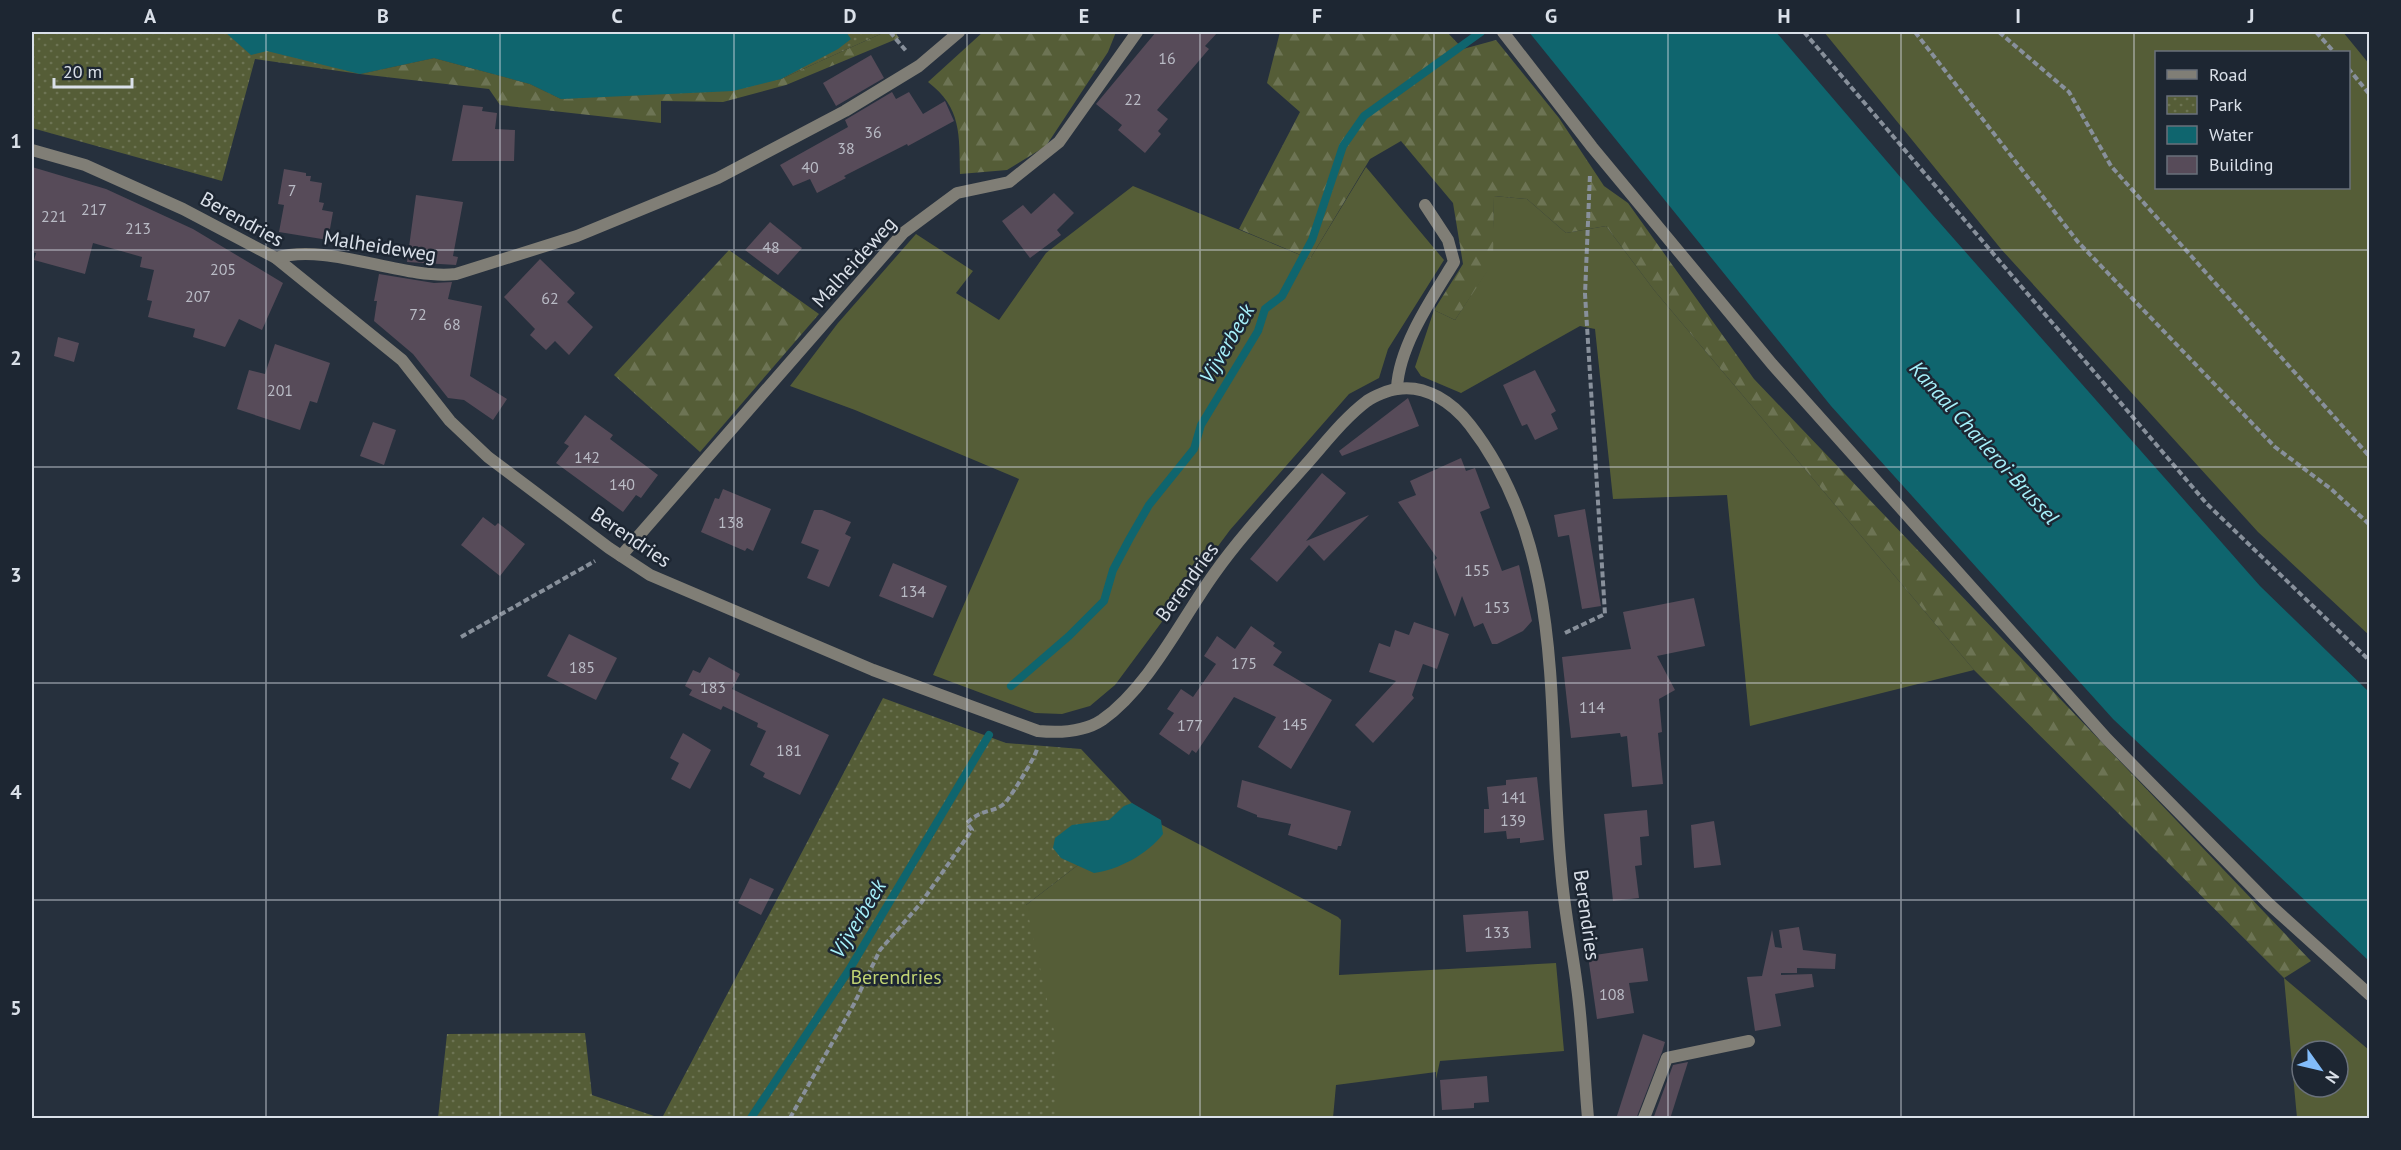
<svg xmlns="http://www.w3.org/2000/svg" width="2401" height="1150" font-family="'PT Sans',sans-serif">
<defs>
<pattern id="forest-firs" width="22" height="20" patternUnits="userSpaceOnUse" patternTransform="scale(1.5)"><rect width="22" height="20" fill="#555d37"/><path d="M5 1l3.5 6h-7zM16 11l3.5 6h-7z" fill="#6d7454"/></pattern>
<pattern id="park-dots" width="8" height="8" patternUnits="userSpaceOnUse" patternTransform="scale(1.5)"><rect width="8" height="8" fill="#555d37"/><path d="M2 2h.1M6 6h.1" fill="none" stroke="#6d7454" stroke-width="1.8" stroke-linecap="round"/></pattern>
</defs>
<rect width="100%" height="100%" fill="#26303d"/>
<g fill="#555d37" fill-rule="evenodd">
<path d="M1824,32H2343L2370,65L2369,635L2258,532L2001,249ZM2348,52V188H2156V52Z"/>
<path d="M1366,167L1444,260L1388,349L1379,378L1349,394L1230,530L1115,685L1090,706L1062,714L1035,713L933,675L1019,479L855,410L790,386L838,323L916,234L973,271L956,293L999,320L1046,253L1133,186L1310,259Z"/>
<path d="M1494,196L1527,199L1566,233L1606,226L1654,290L1974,670L1750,726L1727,495L1613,499L1595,329L1580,326L1461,393L1421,376L1415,367L1434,310L1455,320L1492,263Z"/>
<path d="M1143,815L1338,917L1341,920L1339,975L1556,963L1564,1051L1440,1061L1436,1079V1072L1336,1085L1333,1118H853L947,966Z"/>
<path d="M2284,978L2369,1050V1118H2297ZM2302,1051H2338V1087H2302Z"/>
</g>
<g fill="url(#forest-firs)">
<path d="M885,32H895L899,38L786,85L723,102L661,101V123L500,105L489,89L360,74L434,58L530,84L561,99L781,79Z"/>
<path d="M983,32H1116L1108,52L1046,146L1007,170L960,174C959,135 962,108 928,82Z"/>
<path d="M1280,32H1447L1463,49L1496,40L1559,118L1604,186L1628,203L1754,379L2311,961L2284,978L1974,670L1654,290L1606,226L1566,233L1527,199L1494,196L1493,263L1455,320L1434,310L1463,264L1453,203L1401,141L1370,159L1310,259L1239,229L1300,112L1267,83Z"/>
<path d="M729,250L819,314L700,452L614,375Z"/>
</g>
<g fill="url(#park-dots)">
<path d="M32,32H885L781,79L733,91L561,99L530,84L434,58L360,74L255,59L222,181L32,128Z"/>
<path d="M883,698L1006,743L1081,749L1143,815L1026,905L1055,1035L1057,1118H662Z"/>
<path d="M585,1033L592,1095L660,1118H438L447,1034Z"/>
</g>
<g fill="#0f656e">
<path d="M225,32H846L851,39L838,49L781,79L733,91L561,99L530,84L434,58L360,74L267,51L251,55Z"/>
<path d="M1529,32H1776L1932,214L2260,586L2369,692V961L2113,719L1831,406Z"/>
<path d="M1132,803L1161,820L1163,834C1148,854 1118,870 1094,873L1061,858L1053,848L1055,838L1072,825L1109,820L1124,806Z"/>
</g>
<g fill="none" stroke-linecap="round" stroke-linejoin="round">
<g stroke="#0f656e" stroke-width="8">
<path d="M1011,686L1069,636L1104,601L1113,570L1130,538L1149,505L1194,449L1201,425L1258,331L1265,309L1282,296L1312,240L1343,146L1364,116L1481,32"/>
<path d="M751,1118L849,970L989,735"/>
</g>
</g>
<g fill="#574b59">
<path d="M1156,32H1218L1205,46L1209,49L1157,110L1168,119L1158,131L1161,134L1145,153L1118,130L1122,125L1096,104Z"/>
<path d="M871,55L884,78L836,106L823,83Z"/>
<path d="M892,92L896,99L909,92L923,114L945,101L954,121L908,146L907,144L844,176L846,178L817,193L810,179L793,186L780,165L848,127L845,120Z"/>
<path d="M463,105L483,107L482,111L497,113L495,129L515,130L514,161H452Z"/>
<path d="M32,167L106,189L193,229L283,283L262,330L239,319L225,347L193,337L195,329L148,317L152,301L147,300L154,270L140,267L142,257L93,243L85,274L34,260L36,253L32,252Z"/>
<path d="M284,169L306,173V176H311L310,181L322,183L319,202L324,203L322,210L333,212L328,240L279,232L284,205L278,204Z"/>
<path d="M1054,193L1074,213L1057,230L1061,235L1030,258L1002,221L1023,205L1031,214Z"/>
<path d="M416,195L463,202L453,256L458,257L456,265L407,262Z"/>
<path d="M770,222L802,248L778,275L745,250Z"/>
<path d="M540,259L575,293L567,302L593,327L569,355L555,341L546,350L530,335L535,329L504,297Z"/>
<path d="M379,274L434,283L452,282L448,299L482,306L470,376L507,399L493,420L464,400L448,398L413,354L374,321L377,301H374Z"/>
<path d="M58,337L79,343L74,362L54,356Z"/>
<path d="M275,344L330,363L317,403L310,401L300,430L237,409L249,370L265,374Z"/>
<path d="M1535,370L1556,411L1551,414L1558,429L1535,440L1527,424L1522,426L1503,385Z"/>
<path d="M1408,398L1419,426L1342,456L1339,451Z"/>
<path d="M585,415L613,435L610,439L658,475L641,498L636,495L623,512L556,463L569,446L564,443Z"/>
<path d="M373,422L396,430L384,465L360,456Z"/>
<path d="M1461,458L1466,471L1475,468L1490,508L1480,512L1502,571L1519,565L1532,621L1523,631L1497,644H1492L1483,623L1474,627L1462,596L1455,617L1433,562L1437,558L1398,502L1416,495L1410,481Z"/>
<path d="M1322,473L1346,493L1306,541L1369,515L1324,561L1309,545L1277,582L1250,559Z"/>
<path d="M723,489L771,509L753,551L747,548L745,551L701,532L715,498L719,499Z"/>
<path d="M1585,509L1601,606L1582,609L1569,535L1558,537L1554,515Z"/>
<path d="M814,510H822L851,522L845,534L851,537L829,587L807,578L819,550L801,543Z"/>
<path d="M483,517L495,526L498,523L525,544L500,576L461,545Z"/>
<path d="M893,563L947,586L933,618L879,596Z"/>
<path d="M1694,598L1705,646L1657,656L1675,690L1659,699L1662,732L1658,733L1663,784L1632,787L1627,736L1621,737L1620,733L1571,738L1562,657L1631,649L1623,612Z"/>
<path d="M1414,622L1449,634L1437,669L1423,664L1412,695L1414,698L1373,743L1355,725L1396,681L1369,672L1379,643L1390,647L1395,630L1409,635Z"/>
<path d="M1251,626L1275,643L1273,646L1282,652L1273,665L1332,700L1291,769L1258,747L1276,717L1234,697L1196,753L1192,750L1189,755L1159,734L1174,713L1167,709L1181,689L1193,697L1216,664L1204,656L1217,636L1235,649Z"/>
<path d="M569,634L617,658L596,700L547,676Z"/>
<path d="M709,657L740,674L732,689L829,735L800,795L763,777L765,773L750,765L766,731L757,727L758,723L723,706L721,710L689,695L692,690L685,686L693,670L700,673Z"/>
<path d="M683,733L711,750L690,789L671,779L679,763L670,758Z"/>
<path d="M1537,777L1544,840L1520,843V838L1507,839L1506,831L1484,833V809H1489L1487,787L1506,785V780Z"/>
<path d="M1242,780L1351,811L1341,846H1338L1337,850L1288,835L1291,824L1257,817V815L1237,807Z"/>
<path d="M1647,810L1649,836L1640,837L1642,865L1635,866L1639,898L1613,901L1604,814Z"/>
<path d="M1714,821L1721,865L1694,868L1691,825Z"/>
<path d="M750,878L774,889L761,915L738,903Z"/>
<path d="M1528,911L1531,948L1466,952L1463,915Z"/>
<path d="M1799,927L1803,950L1836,954L1835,969L1797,968V973H1781V975L1812,974L1814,987L1775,994L1781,1026L1755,1031L1747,977L1762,976L1772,930L1775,947L1782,948L1779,930Z"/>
<path d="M1643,948L1648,981L1629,983L1634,1013L1597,1019L1588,956Z"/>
<path d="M1643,1034L1665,1042L1662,1052L1636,1119H1616Z"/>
<path d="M1688,1062L1670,1119H1653L1673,1065Z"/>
<path d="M1487,1076L1489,1102L1474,1103V1108L1442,1110L1440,1080Z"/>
</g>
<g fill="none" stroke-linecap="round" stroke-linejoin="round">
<g stroke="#88909b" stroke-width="4" stroke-dasharray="6 3" stroke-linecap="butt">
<path d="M890,32L907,52"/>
<path d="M1804,32L2207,504L2370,661"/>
<path d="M1915,32L2078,242L2275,447L2331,489L2370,525"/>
<path d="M1999,32L2069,92L2111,166L2370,457"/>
<path d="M2316,32L2334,52"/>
<path d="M2348,68L2370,95"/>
<path d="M1565,633L1605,614L1585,294L1590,174"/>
<path d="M461,637L595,561"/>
<path d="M790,1118L854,1004L880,950L921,903L972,830L967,823C982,808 992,814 1005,803C1010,798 1036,756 1037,749"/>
</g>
<g stroke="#807e76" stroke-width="12">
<path d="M1503,32L1592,147L1772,364L2107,739L2268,903L2370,995"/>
<path d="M1397,388C1399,346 1432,298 1454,262L1448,240L1425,205"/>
</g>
<g stroke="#807e76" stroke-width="12">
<path d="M32,150L85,165L183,209L276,258L402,360L450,421L488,457L609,548L650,575L873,670L1038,731C1059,733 1084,732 1102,720C1149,687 1181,620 1214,574C1240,537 1273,502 1303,468C1323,446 1343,419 1367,401C1374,396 1389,390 1397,389C1426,384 1453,403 1470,425C1569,552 1546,719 1561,869C1564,909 1572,948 1577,987C1583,1030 1584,1075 1588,1118"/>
<path d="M276,258C328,242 402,280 456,274L577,236L718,178L845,111L919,66L959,32"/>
<path d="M621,556L903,233L957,193L1009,182L1059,142L1137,32"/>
<path d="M1644,1118L1667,1058L1749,1041"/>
</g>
</g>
<path fill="none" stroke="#dae0e9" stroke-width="1.5" stroke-opacity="0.55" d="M266,32V1118M500,32V1118M734,32V1118M967,32V1118M1200,32V1118M1434,32V1118M1668,32V1118M1901,32V1118M2134,32V1118M32,250H2370M32,467H2370M32,683H2370M32,900H2370"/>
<g text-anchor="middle" stroke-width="5" stroke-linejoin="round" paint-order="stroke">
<g font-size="16" fill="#b9bbc5">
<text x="1167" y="64">16</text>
<text x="1133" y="105">22</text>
<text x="873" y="138">36</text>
<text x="846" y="154">38</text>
<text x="810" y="173">40</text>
<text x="292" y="196">7</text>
<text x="94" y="215">217</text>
<text x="54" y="222">221</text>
<text x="138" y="234">213</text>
<text x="771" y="253">48</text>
<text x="223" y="275">205</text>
<text x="198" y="302">207</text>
<text x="550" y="304">62</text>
<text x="418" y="320">72</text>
<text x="452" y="330">68</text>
<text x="280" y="396">201</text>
<text x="587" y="463">142</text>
<text x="622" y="490">140</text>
<text x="731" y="528">138</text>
<text x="1477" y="576">155</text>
<text x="913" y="597">134</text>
<text x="1497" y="613">153</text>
<text x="1244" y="669">175</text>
<text x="582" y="673">185</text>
<text x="713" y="693">183</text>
<text x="1592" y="713">114</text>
<text x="1295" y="730">145</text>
<text x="1190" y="731">177</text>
<text x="789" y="756">181</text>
<text x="1514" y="803">141</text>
<text x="1513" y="826">139</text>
<text x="1497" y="938">133</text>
<text x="1612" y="1000">108</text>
</g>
<g font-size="20" fill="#dae0e9" stroke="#1d2632">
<text transform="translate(242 219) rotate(29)" y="7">Berendries</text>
<text transform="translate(380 246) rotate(9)" y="7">Malheideweg</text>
<text transform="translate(854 262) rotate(-48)" y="7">Malheideweg</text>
<text transform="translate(631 537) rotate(34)" y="7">Berendries</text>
<text transform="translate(1187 582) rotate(-54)" y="7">Berendries</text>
<text transform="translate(1587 915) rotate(82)" y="7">Berendries</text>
</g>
<g font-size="20" fill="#c0d373" stroke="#1d2632">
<text x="896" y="984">Berendries</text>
</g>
<g font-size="21" font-style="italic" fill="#a6f0fa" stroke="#1d2632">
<text transform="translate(1227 344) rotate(-60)" y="7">Vijverbeek</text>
<text transform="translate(1984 443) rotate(48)" y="7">Kanaal Charleroi-Brussel</text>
<text transform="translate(858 919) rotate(-59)" y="7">Vijverbeek</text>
</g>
</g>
<rect width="2401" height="1150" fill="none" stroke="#1d2632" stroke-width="66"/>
<rect x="2155" y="51" width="195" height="138" fill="#1d2632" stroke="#69707b" stroke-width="1.5"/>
<rect x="2167" y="70" width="30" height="9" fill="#807e76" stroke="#69707b" stroke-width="1.5"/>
<text x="2209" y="81" font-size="18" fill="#dae0e9">Road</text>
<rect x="2167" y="96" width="30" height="18" fill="url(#park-dots)" stroke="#69707b" stroke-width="1.5"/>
<text x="2209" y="111" font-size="18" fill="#dae0e9">Park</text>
<rect x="2167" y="126" width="30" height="18" fill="#0f656e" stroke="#69707b" stroke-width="1.5"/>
<text x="2209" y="141" font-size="18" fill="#dae0e9">Water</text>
<rect x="2167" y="156" width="30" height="18" fill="#574b59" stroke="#69707b" stroke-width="1.5"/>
<text x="2209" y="171" font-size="18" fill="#dae0e9">Building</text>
<g transform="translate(2320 1069) rotate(124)"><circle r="28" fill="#1d2632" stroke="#69707b" stroke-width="1.5"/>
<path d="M0-4.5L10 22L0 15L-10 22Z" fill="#82bcfa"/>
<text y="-9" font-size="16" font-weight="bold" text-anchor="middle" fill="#dae0e9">N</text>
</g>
<path d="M54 78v9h78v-9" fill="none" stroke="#dae0e9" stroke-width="3"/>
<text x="63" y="78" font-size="18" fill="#dae0e9" stroke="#1d2632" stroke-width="4.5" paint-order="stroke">20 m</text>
<rect x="33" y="33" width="2335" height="1084" fill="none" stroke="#dae0e9" stroke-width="2"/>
<g font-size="20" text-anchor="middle" font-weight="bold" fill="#dae0e9">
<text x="150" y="23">A</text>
<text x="383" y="23">B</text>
<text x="617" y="23">C</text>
<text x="850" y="23">D</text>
<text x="1084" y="23">E</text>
<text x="1317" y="23">F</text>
<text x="1551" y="23">G</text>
<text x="1784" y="23">H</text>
<text x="2018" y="23">I</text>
<text x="2251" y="23">J</text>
<text x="16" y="148">1</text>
<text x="16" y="365">2</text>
<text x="16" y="582">3</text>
<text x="16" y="799">4</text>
<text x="16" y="1015">5</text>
</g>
</svg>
